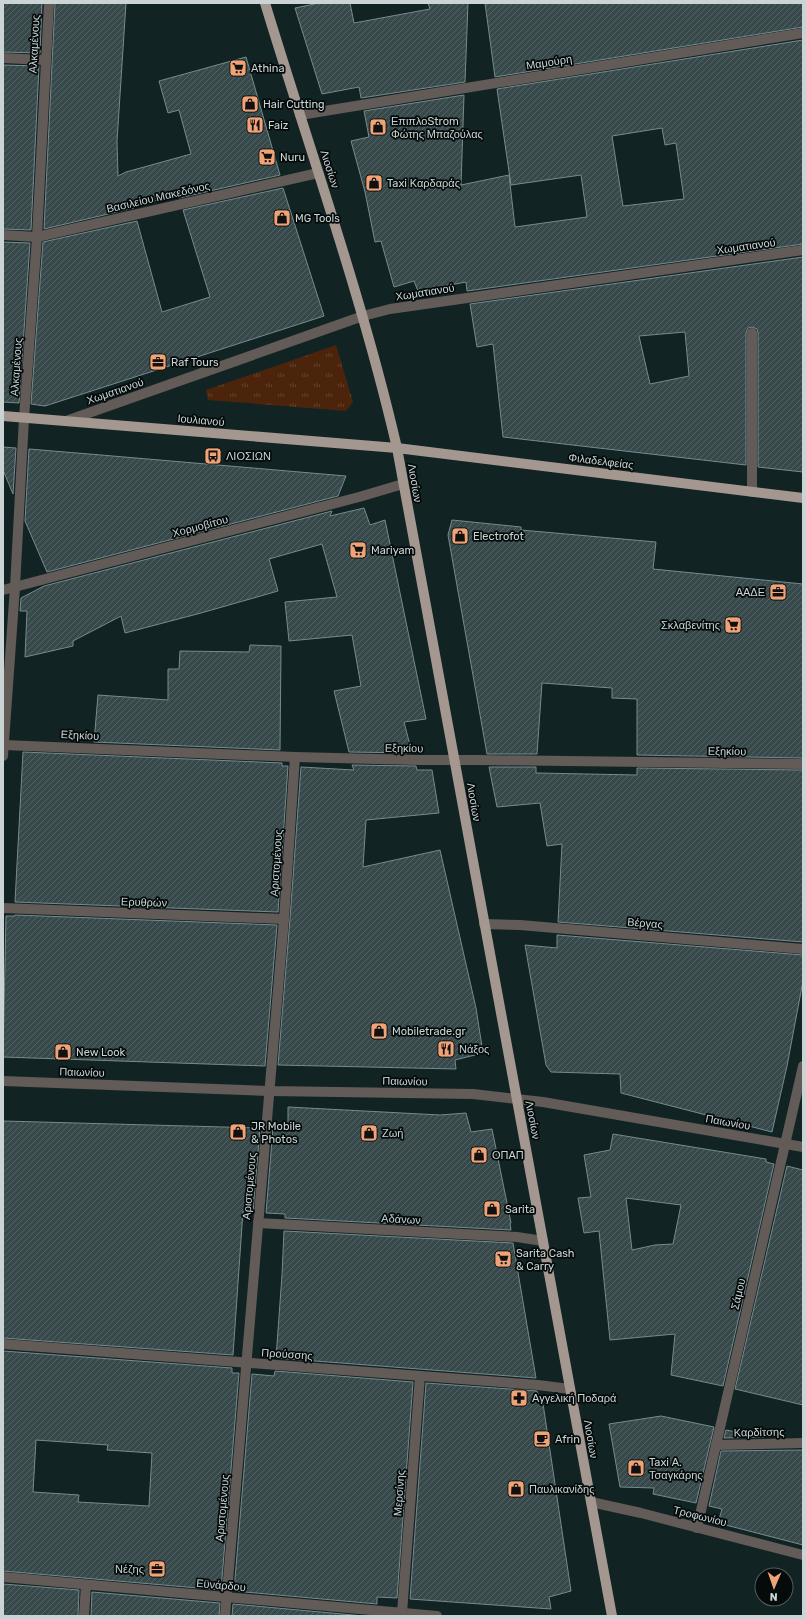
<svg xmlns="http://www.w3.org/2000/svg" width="806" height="1619" font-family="Rubik,sans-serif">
<defs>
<pattern id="park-tufts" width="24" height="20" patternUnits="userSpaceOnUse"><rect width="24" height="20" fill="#4b240b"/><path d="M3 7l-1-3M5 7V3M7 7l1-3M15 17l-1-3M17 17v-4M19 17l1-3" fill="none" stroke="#64432e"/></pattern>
<pattern id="building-hatch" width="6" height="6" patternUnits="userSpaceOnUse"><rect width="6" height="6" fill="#37494a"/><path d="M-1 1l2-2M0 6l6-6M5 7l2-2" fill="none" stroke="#536263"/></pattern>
</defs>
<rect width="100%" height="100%" fill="#122324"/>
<path fill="url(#park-tufts)" d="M336,345L353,402L346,411L208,400L206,390Z"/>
<g fill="url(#building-hatch)" stroke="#778b8d" fill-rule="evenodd">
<path d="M3,3H42L40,53L3,52Z"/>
<path d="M55,3H126L117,141L118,176L126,172L191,154L179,110L168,113L159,81L246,57L280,175L179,198L178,195L133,206L134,208L44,229Z"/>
<path d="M319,3H350L354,23L430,9L428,3H468L465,82L361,98L359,87L322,94L295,8Z"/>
<path d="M485,3H803V27L495,77Z"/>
<path d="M803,40V244L467,291L466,282L418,291L414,281L394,287L381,241L375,242L365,192L351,141L369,137L364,111L464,95L461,185L509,175L515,227L587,217L581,175L511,185L497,89ZM662,128L665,145L676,143L684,199L623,206L612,136Z"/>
<path d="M3,65L39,66L31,230L3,229Z"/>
<path d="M283,188L324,316L45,406L31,404L43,242L137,221L162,312L210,297L183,210Z"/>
<path d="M3,242L30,243L19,403L3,402Z"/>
<path d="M803,257V472L758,467V333L757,329L752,327L748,328L746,333V465L503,437L493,344L477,347L470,304ZM685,332L689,376L650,384L639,336Z"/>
<path d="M3,447L16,448L13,494L3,470Z"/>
<path d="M29,449L101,455L346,476L338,496L47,572L25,521Z"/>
<path d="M364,508L370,525L385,520L426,719L404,722L412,753L349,752L334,691L361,686L352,635L289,641L285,602L337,597L322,544L269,559L278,591L201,613L125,633L121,616L73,641V646L25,657L27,611H20L21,598L44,586L332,511L330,516Z"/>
<path d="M452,520L521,527V530L656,542L653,569L803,584V758L637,755V699L612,698V688L542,683L537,754H487L448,535Z"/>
<path d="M250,645L281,646L280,750L94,742L98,695L168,700V669H179L180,651L249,652Z"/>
<path d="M23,752L282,763V766H288L278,912L15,902Z"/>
<path d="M352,765L416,766L417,770H432L439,813L366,820L363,867L440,850L476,1008L483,1053L455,1060L456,1069L278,1065L290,919L301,767L354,770Z"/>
<path d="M489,767H536V773L637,775V768L803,770V942L558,922L562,844L547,846L540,803L497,807Z"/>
<path d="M15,915L277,925L265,1066L3,1057L6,916H15Z"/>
<path d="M557,935L803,955V981L787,1066L772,1132L621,1093L620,1074L551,1072L546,1065L525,945L557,948Z"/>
<path d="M288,1107L440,1115L466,1113L471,1132L492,1129L511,1223H510L511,1230L285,1218V1214L266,1213L273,1128L288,1129Z"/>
<path d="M3,1121L260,1128L253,1212L243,1211L233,1355L3,1338Z"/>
<path d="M613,1134L766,1159V1162L774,1164L723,1386L671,1375L675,1334L610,1340L599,1231L584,1233L578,1198L591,1197L584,1155L610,1150ZM626,1198L681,1205L673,1244L655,1245L632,1250Z"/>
<path d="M787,1166L803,1170V1405L735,1389Z"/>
<path d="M284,1231L513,1243L536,1378L276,1358L282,1275Z"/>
<path d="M3,1351L232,1368V1373H239L221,1590L3,1571ZM36,1440L108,1445L107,1450L152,1453L149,1506L78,1502L79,1495L33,1492Z"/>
<path d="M275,1371L413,1382L397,1598L377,1597V1604L234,1591L252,1374L274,1376Z"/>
<path d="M426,1383L537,1391L539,1397H542L571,1591L549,1597L551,1609L410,1599Z"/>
<path d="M661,1416L714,1427L696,1503L653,1494L654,1488L620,1487L609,1424Z"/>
<path d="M726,1430L764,1437L724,1438Z"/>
<path d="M803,1450V1545L718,1523L722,1509L709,1506L721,1451Z"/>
<path d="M3,1584L79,1590L78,1616H3Z"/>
<path d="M92,1592L220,1603L219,1616H91Z"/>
<path d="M233,1604L364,1616H232Z"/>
</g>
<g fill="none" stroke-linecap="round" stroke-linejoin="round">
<g stroke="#625b57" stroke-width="10">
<path d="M3,58L45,60"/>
<path d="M300,115L803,33"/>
<path d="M3,235L37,237L318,173"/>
<path d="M66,421L363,316L390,309L803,250"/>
<path d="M752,492V333"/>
<path d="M3,590L359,497L403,484"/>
<path d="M4,745L295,757L418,760H479L803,764"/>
<path d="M3,756L15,587L24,418L37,237L49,3"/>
<path d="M3,908L284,919"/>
<path d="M484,924L520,925L803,949"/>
<path d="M3,1081L269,1091L473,1094L543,1102L803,1147"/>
<path d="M258,1223L517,1237L543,1241"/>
<path d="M3,1344L538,1385L570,1389"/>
<path d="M716,1445L803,1443"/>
<path d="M591,1502L641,1513L803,1555"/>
<path d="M697,1528L803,1066"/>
<path d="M3,1577L437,1616"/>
<path d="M402,1613L420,1376"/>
<path d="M84,1616L86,1585"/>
<path d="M225,1616L284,919L295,757"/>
</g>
<g stroke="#a4978f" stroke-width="10">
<path d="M265,3C310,151 362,297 397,448L612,1616"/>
<path d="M3,416L397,448L803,498"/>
</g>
</g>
<defs>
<g id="supermarket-square" transform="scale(0.9)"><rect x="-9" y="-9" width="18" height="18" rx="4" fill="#efa377" stroke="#050b0b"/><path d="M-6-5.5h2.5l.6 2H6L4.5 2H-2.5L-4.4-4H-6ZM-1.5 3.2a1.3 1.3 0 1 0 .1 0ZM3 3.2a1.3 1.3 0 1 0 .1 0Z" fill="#111"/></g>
<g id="shop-square" transform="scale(0.9)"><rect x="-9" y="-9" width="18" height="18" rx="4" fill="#efa377" stroke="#050b0b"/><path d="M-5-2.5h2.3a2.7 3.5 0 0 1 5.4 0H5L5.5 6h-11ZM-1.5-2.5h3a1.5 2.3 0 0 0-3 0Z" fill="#111"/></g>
<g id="restaurant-square" transform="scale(0.9)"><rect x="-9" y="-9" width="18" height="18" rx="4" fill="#efa377" stroke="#050b0b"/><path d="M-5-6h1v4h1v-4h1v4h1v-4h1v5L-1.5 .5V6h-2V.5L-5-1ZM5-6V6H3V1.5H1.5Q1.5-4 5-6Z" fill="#111"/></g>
<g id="office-square" transform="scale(0.9)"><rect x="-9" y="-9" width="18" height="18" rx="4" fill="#efa377" stroke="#050b0b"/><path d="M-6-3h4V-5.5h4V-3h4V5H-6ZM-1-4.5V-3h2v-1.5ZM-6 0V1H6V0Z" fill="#111"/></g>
<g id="bus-square" transform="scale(0.9)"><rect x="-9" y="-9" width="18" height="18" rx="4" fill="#efa377" stroke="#050b0b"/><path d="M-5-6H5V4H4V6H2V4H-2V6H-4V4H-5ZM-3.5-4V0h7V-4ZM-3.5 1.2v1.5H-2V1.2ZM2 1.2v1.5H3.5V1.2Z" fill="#111"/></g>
<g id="pharmacy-square" transform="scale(0.9)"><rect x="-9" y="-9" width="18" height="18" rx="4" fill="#efa377" stroke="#050b0b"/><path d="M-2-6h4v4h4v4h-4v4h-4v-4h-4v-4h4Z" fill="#111"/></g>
<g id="cafe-square" transform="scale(0.9)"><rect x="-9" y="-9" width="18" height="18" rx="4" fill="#efa377" stroke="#050b0b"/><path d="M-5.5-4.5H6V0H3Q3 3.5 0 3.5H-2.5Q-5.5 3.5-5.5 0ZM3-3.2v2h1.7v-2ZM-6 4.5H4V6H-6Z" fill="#111"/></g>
</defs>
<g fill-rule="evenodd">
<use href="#supermarket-square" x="238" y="68"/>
<use href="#shop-square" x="250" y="104"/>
<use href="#restaurant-square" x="255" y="125"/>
<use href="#shop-square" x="378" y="127"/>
<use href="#supermarket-square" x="267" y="157"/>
<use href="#shop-square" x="374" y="183"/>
<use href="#shop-square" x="282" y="218"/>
<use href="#office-square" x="158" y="362"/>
<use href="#bus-square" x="213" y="456"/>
<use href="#shop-square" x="460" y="536"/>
<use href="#supermarket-square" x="358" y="550"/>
<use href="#office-square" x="778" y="592"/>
<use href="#supermarket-square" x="733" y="625"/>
<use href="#shop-square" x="379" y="1031"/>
<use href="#restaurant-square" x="446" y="1049"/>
<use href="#shop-square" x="63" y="1052"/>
<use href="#shop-square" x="238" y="1132"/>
<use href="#shop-square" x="369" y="1133"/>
<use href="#shop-square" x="479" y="1155"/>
<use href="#shop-square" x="492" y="1209"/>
<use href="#supermarket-square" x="503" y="1259"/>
<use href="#pharmacy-square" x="519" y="1398"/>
<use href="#cafe-square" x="542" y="1439"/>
<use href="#shop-square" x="636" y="1468"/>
<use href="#shop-square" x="516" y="1489"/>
<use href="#office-square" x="157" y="1569"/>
</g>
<g text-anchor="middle" stroke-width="3.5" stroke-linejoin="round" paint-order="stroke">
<g font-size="11" fill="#cad4d5" stroke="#050b0b">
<text transform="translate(34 44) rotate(-87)" y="4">Αλκαμένους</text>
<text transform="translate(549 62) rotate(-9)" y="4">Μαμούρη</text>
<text transform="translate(330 169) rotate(72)" y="4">Λιοσίων</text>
<text transform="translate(158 197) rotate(-13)" y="4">Βασιλείου Μακεδόνος</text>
<text transform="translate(746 246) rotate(-8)" y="4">Χωματιανού</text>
<text transform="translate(425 292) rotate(-9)" y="4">Χωματιανού</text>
<text transform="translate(16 367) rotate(-86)" y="4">Αλκαμένους</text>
<text transform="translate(115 391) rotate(-19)" y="4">Χωματιανού</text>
<text transform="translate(201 420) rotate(5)" y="4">Ιουλιανού</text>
<text transform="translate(601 461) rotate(7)" y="4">Φιλαδελφείας</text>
<text transform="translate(415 483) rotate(80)" y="4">Λιοσίων</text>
<text transform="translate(200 526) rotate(-15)" y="4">Χορμοβίτου</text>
<text transform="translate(80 735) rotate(3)" y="4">Εξηκίου</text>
<text transform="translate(404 748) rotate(1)" y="4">Εξηκίου</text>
<text transform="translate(727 751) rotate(1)" y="4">Εξηκίου</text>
<text transform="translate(474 802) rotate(80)" y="4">Λιοσίων</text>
<text transform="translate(276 863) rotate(-86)" y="4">Αριστομένους</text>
<text transform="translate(144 902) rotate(2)" y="4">Ερυθρών</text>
<text transform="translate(645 923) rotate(5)" y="4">Βέργας</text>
<text transform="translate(82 1072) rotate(2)" y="4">Παιωνίου</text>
<text transform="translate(405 1081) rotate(1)" y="4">Παιωνίου</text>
<text transform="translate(533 1120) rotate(79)" y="4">Λιοσίων</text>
<text transform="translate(728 1122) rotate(10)" y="4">Παιωνίου</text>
<text transform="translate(249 1186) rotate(-85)" y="4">Αριστομένους</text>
<text transform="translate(401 1219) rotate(3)" y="4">Αδάνων</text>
<text transform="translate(738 1294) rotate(-77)" y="4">Σάμου</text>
<text transform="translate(287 1354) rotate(4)" y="4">Προύσσης</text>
<text transform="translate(759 1432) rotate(-1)" y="4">Καρδίτσης</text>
<text transform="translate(591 1439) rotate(80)" y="4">Λιοσίων</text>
<text transform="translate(399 1493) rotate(-86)" y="4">Μερσίνης</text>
<text transform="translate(222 1508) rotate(-85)" y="4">Αριστομένους</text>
<text transform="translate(700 1516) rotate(14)" y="4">Τροφωνίου</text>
<text transform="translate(221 1585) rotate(5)" y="4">Εϋνάρδου</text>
</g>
<g font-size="11" fill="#cad4d5" stroke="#050b0b" text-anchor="start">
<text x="251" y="72">Athina</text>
<text x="263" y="108">Hair Cutting</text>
<text x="391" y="125">ΕπιπλοStrom<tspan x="391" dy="13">Φώτης Μπαζούλας</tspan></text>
<text x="268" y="129">Faiz</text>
<text x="280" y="161">Nuru</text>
<text x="387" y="187">Taxi Καρδαράς</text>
<text x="295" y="222">MG Tools</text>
<text x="171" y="366">Raf Tours</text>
<text x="226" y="460">ΛΙΟΣΙΩΝ</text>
<text x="473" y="540">Electrofot</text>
<text x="371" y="554">Mariyam</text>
<text x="765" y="596" text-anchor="end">ΑΑΔΕ</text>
<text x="720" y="629" text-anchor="end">Σκλαβενίτης</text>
<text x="392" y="1035">Mobiletrade.gr</text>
<text x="459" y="1053">Νάξος</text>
<text x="76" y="1056">New Look</text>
<text x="251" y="1130">JR Mobile<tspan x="251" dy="13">&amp; Photos</tspan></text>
<text x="382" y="1137">Ζωή</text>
<text x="492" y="1159">ΟΠΑΠ</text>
<text x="505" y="1213">Sarita</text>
<text x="516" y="1257">Sarita Cash<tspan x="516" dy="13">&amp; Carry</tspan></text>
<text x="532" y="1402">Αγγελική Ποδαρά</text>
<text x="555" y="1443">Afrin</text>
<text x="649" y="1466">Taxi Α.<tspan x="649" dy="13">Τσαγκάρης</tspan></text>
<text x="529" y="1493">Παυλικανίδης</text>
<text x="144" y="1573" text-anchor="end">Νέζης</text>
</g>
</g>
<rect width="806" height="1619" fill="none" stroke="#cad4d5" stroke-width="8"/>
<g transform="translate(774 1587) rotate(182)"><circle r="19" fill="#050b0b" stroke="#545b5c"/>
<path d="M0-3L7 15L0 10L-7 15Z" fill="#efa377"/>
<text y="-6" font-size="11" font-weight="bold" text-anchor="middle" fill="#cad4d5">N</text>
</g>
</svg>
